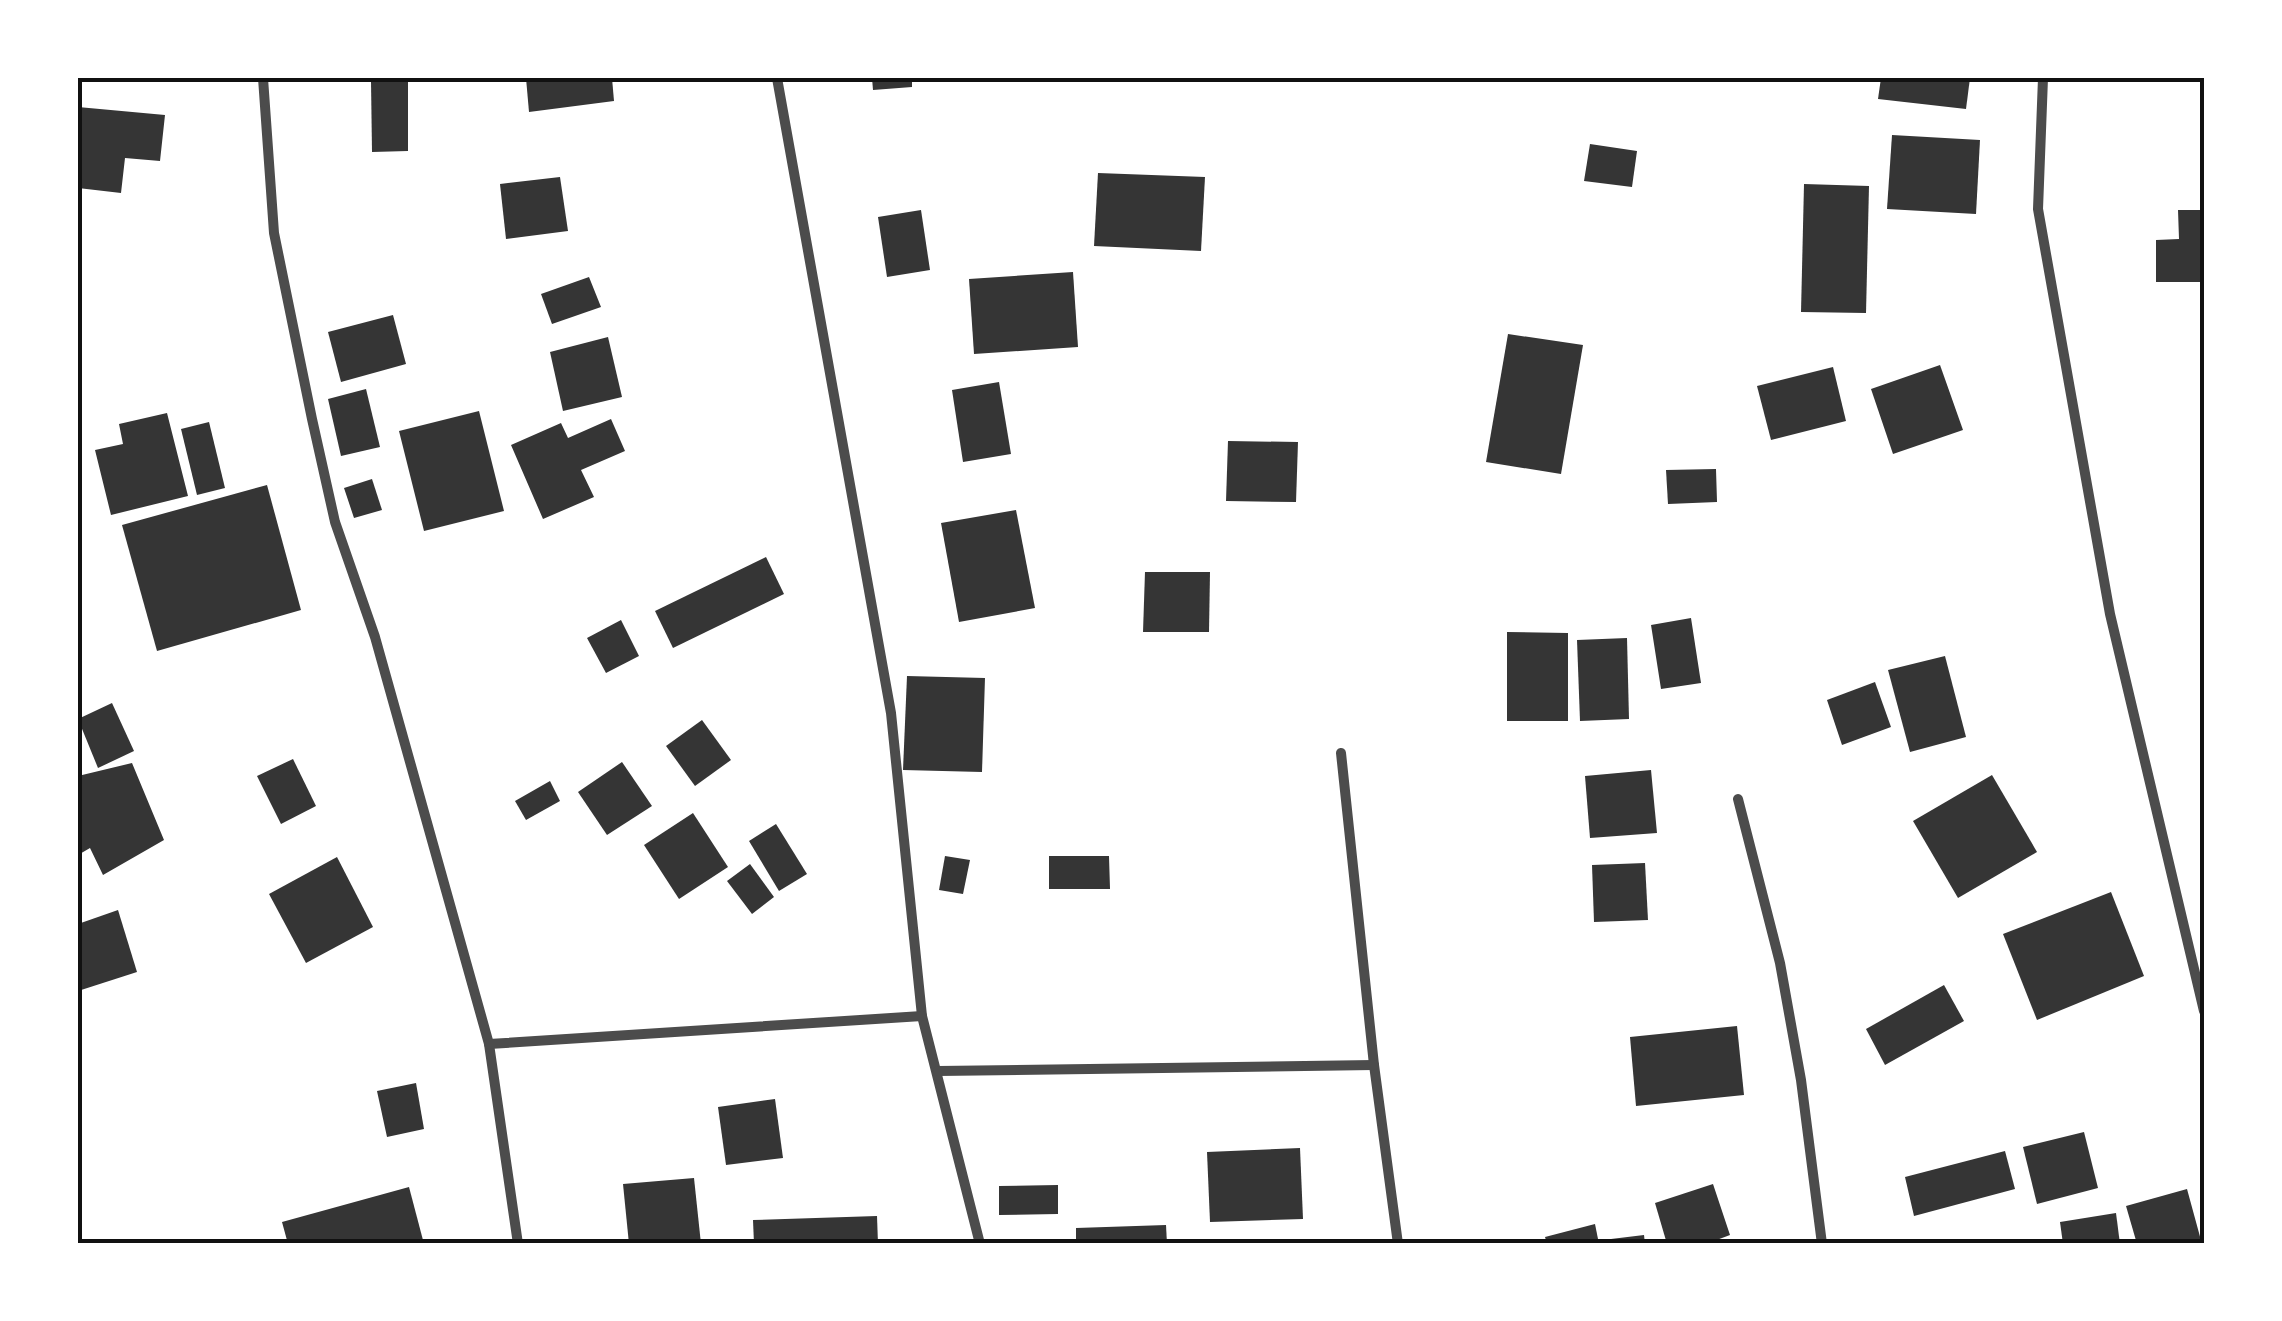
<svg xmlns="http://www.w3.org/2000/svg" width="2282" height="1321" font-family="'Varela Round',sans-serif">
<rect width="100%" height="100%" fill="#fff"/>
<g fill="#353535">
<path d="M526,78H612L614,101L529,112Z"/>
<path d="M872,78H912V87L873,90Z"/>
<path d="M1881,78H1970L1966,109L1878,99Z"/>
<path d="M408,79V151L372,152L371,81Z"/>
<path d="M78,107L165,115L160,161L125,158L121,193L78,188Z"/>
<path d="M1892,135L1980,140L1976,214L1887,209Z"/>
<path d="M1590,144L1637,151L1632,187L1584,181Z"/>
<path d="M1098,173L1205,177L1201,251L1094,246Z"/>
<path d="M560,177L568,231L506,239L500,184Z"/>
<path d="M1804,184L1869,186L1866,313L1801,312Z"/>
<path d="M921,210L930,270L887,277L878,217Z"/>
<path d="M2178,210H2204V282H2156V240L2179,239Z"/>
<path d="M1073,272L1078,347L974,354L969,279Z"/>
<path d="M589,277L601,307L552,324L541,294Z"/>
<path d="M393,315L406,364L341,382L328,332Z"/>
<path d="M1508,334L1583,345L1561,474L1486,462Z"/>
<path d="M608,337L622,397L563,411L550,352Z"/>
<path d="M1940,365L1963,430L1893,454L1871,389Z"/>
<path d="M1833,367L1846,421L1771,440L1757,386Z"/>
<path d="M999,382L1011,454L963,462L952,390Z"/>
<path d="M366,389L380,447L341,456L328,399Z"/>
<path d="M479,411L504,511L424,531L399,431Z"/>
<path d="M167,413L188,496L111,515L95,450L123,444L119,424Z"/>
<path d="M611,419L625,451L581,470L594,497L543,519L511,445L561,423L568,438Z"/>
<path d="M209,422L225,488L197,495L181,429Z"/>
<path d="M1228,441L1298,442L1296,502L1226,501Z"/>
<path d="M1716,469L1717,502L1668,504L1666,470Z"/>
<path d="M372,479L382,510L354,518L344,488Z"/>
<path d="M267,485L301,610L157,651L122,525Z"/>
<path d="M1016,510L1035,608L959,622L941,523Z"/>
<path d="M766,557L784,594L673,648L655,611Z"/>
<path d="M1145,572H1210L1209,632H1143Z"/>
<path d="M1691,618L1701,683L1661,689L1651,625Z"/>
<path d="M621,620L639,656L606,673L587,638Z"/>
<path d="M1507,632L1568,633V721H1507Z"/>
<path d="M1627,638L1629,719L1580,721L1577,640Z"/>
<path d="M1945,656L1966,737L1910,752L1888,670Z"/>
<path d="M907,676L985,678L982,772L903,770Z"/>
<path d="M1875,682L1891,727L1842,745L1827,700Z"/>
<path d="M112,703L134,751L98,768L78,719Z"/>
<path d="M702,720L731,760L695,786L666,746Z"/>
<path d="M293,759L316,806L281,824L257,776Z"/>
<path d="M622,762L652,806L607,835L578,792Z"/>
<path d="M132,763L164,840L103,875L90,848L78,855V776Z"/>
<path d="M1651,770L1657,833L1590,838L1585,776Z"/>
<path d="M1992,775L2037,852L1958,898L1913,821Z"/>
<path d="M550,781L560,801L526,820L515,801Z"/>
<path d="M693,813L728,867L679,899L644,845Z"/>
<path d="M776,824L807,874L779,891L749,841Z"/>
<path d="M945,856L970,860L963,894L939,890Z"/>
<path d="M1049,856H1109L1110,889H1049Z"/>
<path d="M337,857L373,927L306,963L269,894Z"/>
<path d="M1645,863L1648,920L1594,922L1592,865Z"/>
<path d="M750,864L774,897L752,914L727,881Z"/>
<path d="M2111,892L2144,976L2037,1020L2003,934Z"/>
<path d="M118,910L137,972L78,991V924Z"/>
<path d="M1944,985L1964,1021L1885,1065L1866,1029Z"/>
<path d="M1737,1026L1744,1095L1636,1106L1630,1037Z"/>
<path d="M416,1083L424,1129L387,1137L377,1091Z"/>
<path d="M775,1099L783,1158L726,1165L718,1107Z"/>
<path d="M2084,1132L2098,1188L2037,1204L2023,1147Z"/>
<path d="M1300,1148L1303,1219L1210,1222L1207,1152Z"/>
<path d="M2005,1151L2015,1189L1914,1216L1905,1177Z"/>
<path d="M694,1178L701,1244H629L623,1184Z"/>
<path d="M1713,1184L1730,1235L1706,1244H1667L1655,1203Z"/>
<path d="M1058,1185V1214L999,1215V1186Z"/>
<path d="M409,1187L424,1244H288L282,1222Z"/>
<path d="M2187,1189L2202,1244H2137L2126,1206Z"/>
<path d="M2116,1213L2120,1244H2063L2060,1222Z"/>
<path d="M877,1216L878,1244H754L753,1220Z"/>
<path d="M1595,1224L1599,1244H1547L1545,1237Z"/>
<path d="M1166,1225L1167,1244H1076V1228Z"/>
<path d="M1644,1235L1645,1244H1611V1239Z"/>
<path d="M1300,1239L1333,1240V1244H1300Z"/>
</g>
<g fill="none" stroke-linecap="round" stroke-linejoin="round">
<g stroke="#4c4c4c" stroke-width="10">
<path d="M263,78L274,233L312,419L335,522L375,637L489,1044L518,1244"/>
<path d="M777,78L891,713L922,1016L980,1244"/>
<path d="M2043,78L2038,209L2110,614L2204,1011"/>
<path d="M1341,753L1374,1065L1398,1244"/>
<path d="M1738,799L1780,963L1801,1080L1822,1244"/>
<path d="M489,1044L922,1016"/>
<path d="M938,1071L1374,1065"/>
</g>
</g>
<rect width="2282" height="1321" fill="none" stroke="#ffffff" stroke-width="160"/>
<rect x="80" y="80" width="2122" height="1161" fill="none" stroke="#111" stroke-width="4"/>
</svg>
